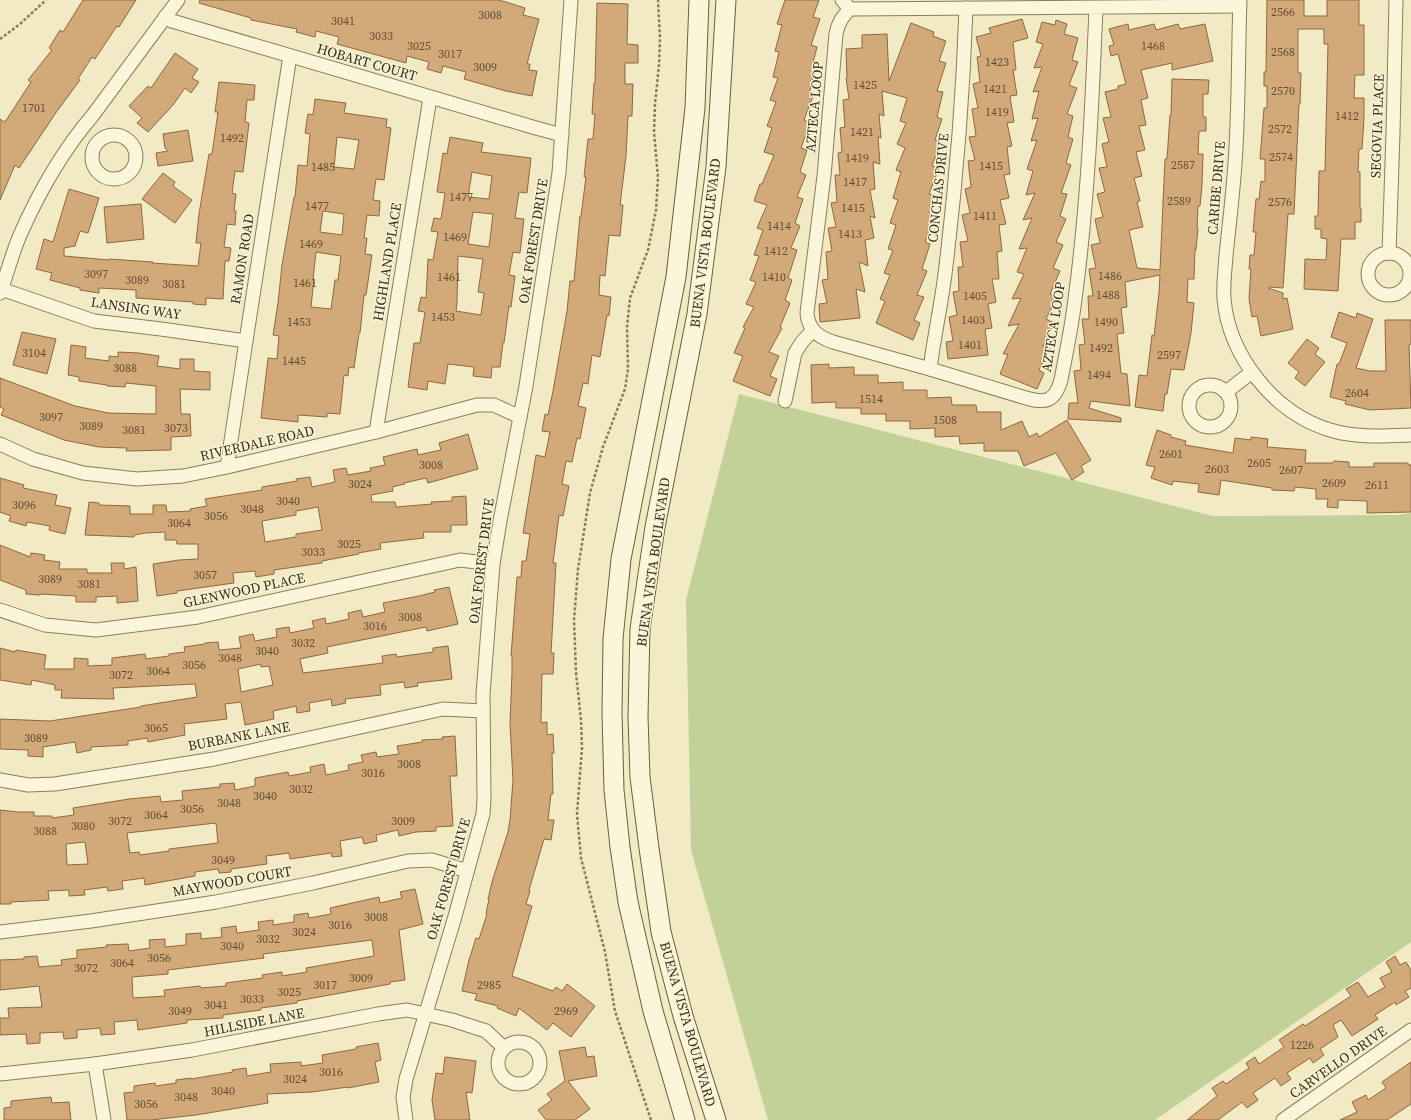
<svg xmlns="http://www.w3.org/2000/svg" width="1411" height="1120" font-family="'Source Serif 4',serif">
<rect width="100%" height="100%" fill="#f1eac5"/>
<path fill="#c2d197" d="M739,394L1213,516L1398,515L1411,513V942L1155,1120H768L691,850L686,600Z"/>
<g fill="#d2a978" stroke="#8f683d" fill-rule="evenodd">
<path d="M83,0H136L119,27L117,26L95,59L92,57L78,79L80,80L55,114L19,168L15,165L0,200V119L5,122L31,82L28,80L52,50L49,48L60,30L63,32Z"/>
<path d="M200,0H498L506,2L525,8L523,15L539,19L527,64H530L529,70L537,71L532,96L506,91L464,79L466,72L443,66L441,73L427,69L429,62L407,56L406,63L337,44L339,37L316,31L315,37L296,32L297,29L251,20V18L199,3Z"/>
<path d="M785,0H819L813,17L820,19L811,45L817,47L812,67L815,68L809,95L813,96L804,120L810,123L801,148L807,150L800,172L806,175L797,197L803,199L795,223L800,226L791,248L797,250L788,278L792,280L785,300L790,303L780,327L782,328L769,352L779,356L770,376L777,379L770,396L733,381L743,356L734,353L745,328L743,327L754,307L746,304L756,282L750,280L759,256L754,255L763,230L757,228L767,205L754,201L760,184H762L774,155L764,152L772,128L767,126L776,102L770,100L778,78L773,77L779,52L775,51L782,25L777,24Z"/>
<path d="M1267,0H1304V16H1327V0H1359V25H1364V75H1355L1354,98H1364V119L1362,149H1359L1358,172H1360V208H1361V222H1355V239H1341L1338,291L1304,289L1305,259L1326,260L1327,239L1321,238V229H1315V216H1318L1319,171H1325L1328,44H1324V29H1298V73H1301L1300,104H1299L1294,214H1288L1283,288L1269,287L1268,288L1283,293V299L1287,298L1293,329L1261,336L1257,316L1252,317L1249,299L1251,269H1249L1250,255H1254L1256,232H1253L1256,199H1259L1261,181L1265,182V159H1260L1264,108H1267V86H1264V72H1266Z"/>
<path d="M597,3L628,4L627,44L638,45V63H625V84H633L632,116H628L626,156L620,205H623L620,236L609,235L605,276L600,275L599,295L611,297L609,316L607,315L600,357L592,355L588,384L583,383L578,406L586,408L580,439L577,438L572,462L566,461L562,484L569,486L563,516L559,515L553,563H556L551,653H554L553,674H542L541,723L547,722V735L553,734L554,753H552L553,794H551L548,820H554L551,840L544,839L529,890L530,891L526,904L532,906L512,976L553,991L556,987L562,991L567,984L595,1006L571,1037L553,1023L547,1030L519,1008L516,1016L497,1008L498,1006L475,1000L477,994L462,991L469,960L476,938L479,939L487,914L486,913L489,899H488L492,882L508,832L510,820L513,780L510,724L512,673V656H511L517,577H521L522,561H526L530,534L523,533L536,455L545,457L550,432L542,431L545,414L548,415L553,391L567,311L570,281H574L580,216H581L586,177H584L588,139H593L595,114H592L594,83H595Z"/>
<path d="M1022,19L1028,38L1013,42L1016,70H1013L1017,95L1010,96L1014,122L1007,123L1012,146L1007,147L1010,174L1004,175L1009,198L1000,200L1006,224L999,225L1002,251L997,252L999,279H992L996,302L988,304L992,328L985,329L988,355L948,359L946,342L953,341L949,317L957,315L953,292L959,291L958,267H963L960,242L968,241L962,215L970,213L965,189L971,187L968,161L975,160L969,137L976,136L972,109L978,108L973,84L980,82L977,57L981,56L976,37L991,33L989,28Z"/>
<path d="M1056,20L1067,24L1064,34L1078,38L1072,60L1078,62L1069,85L1077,88L1067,114L1073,116L1068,137L1073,139L1066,163L1071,165L1061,193L1067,194L1060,216L1066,219L1056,242L1063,245L1053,268L1060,271L1050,294L1057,297L1046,319L1054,323L1043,346L1050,349L1039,370L1044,373L1037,389L1000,374L1008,354H1003L1019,324L1008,326L1021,298L1012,299L1024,274L1017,272L1027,248L1019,249L1032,218L1023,220L1035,193L1026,195L1033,171L1027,169L1037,140L1031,141L1038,118L1032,119L1039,91L1033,92L1042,67L1034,68L1043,44L1036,42L1042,22L1055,25Z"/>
<path d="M911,23L934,32L933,36L946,41L939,61L946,63L937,91L943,92L937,117L942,119L935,140L941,142L932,166L939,168L929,194L935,195L929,217L933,219L925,242L930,244L922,269L927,271L917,295L924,297L914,320L920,323L913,340L876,323L885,301L880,299L890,275L884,273L893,250L888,249L896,225L890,223L898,200L893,198L901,172L896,170L905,148L897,144L906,123L900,121L907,98L882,91L884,116L879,114L881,138L878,137L880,164L873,162L875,189L870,190L875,218L870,216L874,238L865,240L868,266L859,262L865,292L856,289L860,318L820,322L819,304L827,303L822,280L828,279L826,252L832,251L828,228L836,227L831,203L837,202L835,175H840L838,153L842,152L840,128L845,127L843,100L849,99L846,78H847L846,49L862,48V35L887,34L889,81Z"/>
<path d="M1128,24L1129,30L1154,24L1156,30L1178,24L1180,29L1205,24L1213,61L1172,70V63L1141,70L1148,98L1141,100L1146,125L1139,126L1145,150L1136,152L1142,176L1134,178L1140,201L1137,202L1143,227L1129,230L1137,268L1160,270L1165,159H1167L1170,115H1171L1172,79L1209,80L1208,94H1203V117H1206V131H1199L1198,154H1203L1202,185L1200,206H1198L1197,228H1198L1196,250L1195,249L1194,279H1188L1187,302L1194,303L1191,333L1184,370L1171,369L1167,394H1165L1163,411L1135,407L1139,375L1147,376L1152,335L1154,336L1159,293L1160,275L1125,282L1127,307L1121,308L1124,333L1117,334L1121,373L1127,374L1130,406L1091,401L1089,408L1121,418V422L1068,419L1069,403H1078L1074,371L1081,370L1079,345L1085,344L1082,319H1089L1088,296H1093L1089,269L1096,268L1091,245L1100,243L1095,219L1103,217L1097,194L1105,192L1099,168L1107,167L1102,144L1109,142L1103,118L1111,117L1105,92L1118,89V86L1126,84L1118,54L1111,56L1109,46L1114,45L1109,29Z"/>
<path d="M175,53L198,69L192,78L199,82L191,93L185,88L173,105L148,132L137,123L142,118L129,106L148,86L151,88Z"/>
<path d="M219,82L255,85L254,100H247L245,122L249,123L243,172L235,171L232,193L236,194L234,211H236L235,225L227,224L224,247L231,248L229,261H225L223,299L206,298V305L193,304V302L136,298V290L99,288V293L80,290V288L50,280L52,273L36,269L44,239L53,242L69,189L99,198L88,233L80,231L75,246L64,248V256L109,260V259L153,262L152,263L198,266L201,243H196L199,214L209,154H212L218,112H215Z"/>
<path d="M315,99L346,103L344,113L387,119L386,127L391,128L384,180L376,179L373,200L380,201L379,216L367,215L364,238H367L365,254L372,255L366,295H364L360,333H359L354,368L349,367L348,376L344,375L340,414L327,413V417L298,415V422L261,418L268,358L277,359L279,336L273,335L278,303L282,265L294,197H295L298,165L307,166L310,134L305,133L308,114L313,115ZM337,137L359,140L354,169L334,167ZM323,211L344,214L342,235L320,232ZM316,252L341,256L338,280H335L331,309L311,307L314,279H313Z"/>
<path d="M188,130L193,161L158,166L156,153L168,151L165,148L163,134Z"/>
<path d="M450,137L483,143L481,152L531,158L527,193L519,192L515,218L524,219L520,253L513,252L509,275L515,276L511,307L509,306L504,343L503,342L500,367H492L491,378L473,376L474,367L448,364L445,384L428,381L427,390L408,387L414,343H420L425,312L418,311L421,297L426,298L428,259L433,260L438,232L431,231L434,218L441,219L445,193L437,192L443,153L447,154ZM472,172L492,176L489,199L468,197ZM473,212L493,214L489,247L468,244ZM458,256L483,259L478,292L484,293L481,315L456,311L457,303Z"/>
<path d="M163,173L175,182L173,186L192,200L175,223L142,199Z"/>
<path d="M141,204L144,239L107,243L104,207Z"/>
<path d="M1339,312L1356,318L1357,313L1373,319L1356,368L1370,371H1386L1385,320H1411V344L1409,345L1411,408L1370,410L1345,404L1346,401L1330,397L1337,364H1339L1347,343L1331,337Z"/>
<path d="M22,332L56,339L47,374L13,365Z"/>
<path d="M1307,339L1319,348L1315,354L1325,362L1305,386L1295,378L1299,372L1288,363Z"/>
<path d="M71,345L86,347L85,358L109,361V356L118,357V352L139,353L159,356L157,366L180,369V359H194V371L210,372V390L180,389L181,414H190L191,436L171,437V450L126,451L127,448L99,447L64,440L1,415L4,409L0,407V378L75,406L108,413L156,414V386L126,383L125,387L107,386V385L79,381V377L68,375Z"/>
<path d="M829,364V368L854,367V375H878V383L903,382V390H927V398L951,397L952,405H976L977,412H1001V430L1022,421L1029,437L1037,433L1039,437L1067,420L1091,460L1081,466L1084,472L1072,480L1056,453L1024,466L1018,451H984V443L960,444L959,436L935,437V428L910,429V421H886V414H861V408H836V402L812,403L811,365Z"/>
<path d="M1157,430L1171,435V437L1186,441L1185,445L1233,453L1235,438L1251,440V437L1268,439L1267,447L1306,450L1305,463H1333L1334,461L1349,462V467H1374V463H1408V465H1411V512L1367,513V501L1338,500V508L1327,507L1328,499H1316V489L1295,487L1294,491L1272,490V488L1221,480L1219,495L1198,492L1199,484L1173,481L1172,485L1151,478L1155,467L1146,465Z"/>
<path d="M468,434L478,469L428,483L426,478L404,483L405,484L392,487L393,491L371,495L372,502H395L396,507L432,504L431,502L452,501V497L466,496L467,525H451V532H423L424,538L380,543L381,549L358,553L359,554L322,561V563L274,570V574L256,577L255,571L233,573L234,583L177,591V593L157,596L153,564L179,560L198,559V544H177L176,540H165V532L145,533L134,535V537L85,535L89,502L99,503V505L130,506V514H153V505H166L167,512L191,511L190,509L207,506L205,499L262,490V487L297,481L296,479L310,477L312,487L335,482L333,470L346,468L348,475L371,471L370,468L385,465L383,457L417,449L418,455L441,450L439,443ZM318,507L322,530L296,534V537L265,542L262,521L296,515V511Z"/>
<path d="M0,478L24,485L23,488L57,495L55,505L71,508L65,534L49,530L50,526L27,522L26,526L9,521L11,516L0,512Z"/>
<path d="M0,545L30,557L31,553L45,555L44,560L60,562L59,569H87V573H112L111,563H124V569L136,567L138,601L117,603V596L96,597V602H76V596L40,594V595L26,594V590L0,580Z"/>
<path d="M449,587L458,624L427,631L426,627L327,647L328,653L300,659L303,673L383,663L382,656L396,654L397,657L433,652V648L448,646L452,679L417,683L418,686L405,688L404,682L380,685L381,695L345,699L346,703L332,706L331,699L309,703L310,711L297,713L296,706L273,711L274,719L245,725L241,702L225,704L227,719L184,724L185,735L148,742L147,738L128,741V745L91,747V750L77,753L75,742L43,747V757L28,756V750L0,749V719L50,721L141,707V706L197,697L195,684L113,688L114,699L61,698L62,690H55V685L32,680L31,685L0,680V648L15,652L16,650L46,655L44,669H74V658L88,659V666L112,665V658L145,654L146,659L169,656V654L185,652L184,647L205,644V643L218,642L219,650L241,648L239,637L253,634L255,641L277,637L276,629L289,627L290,633L314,628L312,621L325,618L326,624L349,619L348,613L361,610L363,617L385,612L383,603L419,596L435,592L434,590ZM261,664V667L269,666L273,685L241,692L238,669Z"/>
<path d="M455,736L457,776H450L453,826L436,827V831L416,832L399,836L398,830L376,835L377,841L364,844L362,837L340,841L342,856L332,857L331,853L290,859L289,853L266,856L267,864L231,869V872L219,873L218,869L195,872V876L145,885L144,878L122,881L123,889L108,891L107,887L84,890L85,895L69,896V890L48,891L49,900L11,902V904H0V810L18,812H34V816H52V818L74,815L73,808L129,799L160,796L161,802L183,800L182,791L220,787V784L234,783L235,790L255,786V778L288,772L289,776L311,772L310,767L324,764L326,775L349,770L348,765L363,762L361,755L376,752L377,757L399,754L397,746L422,742V740L443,739L442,737ZM216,823L218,843L169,849V851L140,855L139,852L130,853L127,833ZM85,842L88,864L67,865L66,844Z"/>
<path d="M415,889L423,924L399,930L405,980L390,982V984L297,1001V1003L261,1008V1010L223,1015V1018L187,1020V1023L138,1030L137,1020L114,1022L115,1034L101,1035L100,1028L77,1030V1038L64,1039L63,1032L40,1033V1043L27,1044L26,1034L0,1035V1018H9L8,1008L42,1007L39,986L0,990V960L24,959V957L37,956L39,967L62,965L61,960L77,958V950L107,947L106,945L128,944L129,951L150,948L149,940L165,939V947L186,945V934L201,933V939L222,937L221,928L236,926L237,933L259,930L258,922L273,920V925L294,922V915L308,913L309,918L331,914L330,908L379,897L380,903L402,898L400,892ZM372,940L374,956L306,968L307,972L282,976V972L262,975L263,978L226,983V986L201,988L200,986L164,990L165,996L133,998L132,977L168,974V970L264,958L263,954Z"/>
<path d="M1395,956L1400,965L1406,962L1411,970V988L1405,991L1409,997L1396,1005L1395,1002L1375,1015L1378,1019L1352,1036L1341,1020L1333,1025L1338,1037L1320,1049L1324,1055L1313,1063L1310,1058L1287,1073L1291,1079L1281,1086L1275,1078L1253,1093L1258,1100L1247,1108L1242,1102L1218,1120H1187L1217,1096L1212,1088L1223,1081L1226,1084L1249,1068L1246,1063L1255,1057L1259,1064L1284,1047L1279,1040L1303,1024L1305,1026L1351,996L1346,989L1358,982L1368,997L1385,987L1380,978L1392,972L1386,962Z"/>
<path d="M378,1043L381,1060L375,1062L379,1082L348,1088V1087L312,1092L267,1094L268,1103L196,1115L151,1120H127L124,1093L134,1092V1086L155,1083L156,1086L176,1083V1080L191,1078V1079L233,1072L232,1070L246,1068L247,1076L271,1072L270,1064L301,1062V1066L323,1063L322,1055L356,1049V1047Z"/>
<path d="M585,1047L587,1057L594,1056L597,1076L568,1081L590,1109L575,1120H546L538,1110L552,1100L547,1094L565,1081L559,1051Z"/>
<path d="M445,1057L476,1061L472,1093L466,1092L470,1120H435L432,1100L436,1073L443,1074Z"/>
<path d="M1411,1062V1104L1387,1120H1340L1357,1112L1352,1102L1366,1095L1368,1100L1386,1088L1382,1082Z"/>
<path d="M51,1097L52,1103L69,1102L71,1120H4V1108L11,1107V1101Z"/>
</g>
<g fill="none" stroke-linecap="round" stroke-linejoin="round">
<g stroke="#8e7c59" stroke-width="15">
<g id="minor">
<path d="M842,0L850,9"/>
<path d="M1240,0C1238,54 1239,109 1235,163C1233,194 1229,225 1226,256C1225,270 1223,285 1224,299C1229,356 1274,413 1330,430C1355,438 1385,436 1411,435"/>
<path d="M1096,8C1092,105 1088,202 1075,299C1072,326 1066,353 1061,380C1055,401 1046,404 1026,398L930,369L833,342C818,337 808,329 807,313L824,176L836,34C838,23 842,17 850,9L1239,6"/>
<path d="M165,17L172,21L536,128L562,135"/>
<circle cx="114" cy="157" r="22"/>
<path d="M1389,253L1393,133L1396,0"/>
<circle cx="1389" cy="274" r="21"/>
<path d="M1,289L94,321L161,329L246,341"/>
<path d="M0,293C7,274 12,254 20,235C39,192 63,150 93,115L178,0"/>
<path d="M930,369C934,337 941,306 945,274C956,185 963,97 966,8"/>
<circle cx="1210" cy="406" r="21"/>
<path d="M1226,392L1252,372"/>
<path d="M785,401L795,353L802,342L813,330"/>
<path d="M376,432L430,98"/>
<path d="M0,444L33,459L83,473L137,479L183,476L227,467L376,432L477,405H494L520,417"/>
<path d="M227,467L246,341L290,56"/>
<path d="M0,610L45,625L96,630L198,617L460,560L493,564"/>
<path d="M0,780L28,785L55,784L214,759L443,709L483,711"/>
<path d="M0,932L91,921L216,902L313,883L408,861L432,860L467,871"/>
<circle cx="519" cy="1063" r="21"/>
<path d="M95,1064L104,1120"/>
<path d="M0,1074L95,1064L192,1050L378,1014L407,1010L452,1020L486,1031L504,1048"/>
<path d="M406,1120L403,1097L406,1079L454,920L483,814L484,799L483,694L493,564L500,521L526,386L559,173L571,0"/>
<path d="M1283,1120L1411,1030"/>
</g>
</g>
<g stroke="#705d3c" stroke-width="21">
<g id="secondary">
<path d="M685,1120L653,1011L628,902L620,847L614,790L612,713L613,639L621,559L676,277L695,108L699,0"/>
<path d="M716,1120L683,1016L661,932L649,848L640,777L638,717L640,629L655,527L697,314L716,167L726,0"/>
</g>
</g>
<g stroke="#8e7c59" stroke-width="2.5" stroke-dasharray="3 2" stroke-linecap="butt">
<path d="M0,39L20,24L46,0"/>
<path d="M651,1120L615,1011L605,952L581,858L577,814L582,748L581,720L576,673L574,620L578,569L590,493L603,447L625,389L628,369L627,327L630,298L648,250L656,210L658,177L654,132L655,104L659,65L660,39L658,0"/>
</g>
<use href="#minor" stroke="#fbf5d9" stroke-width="13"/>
<use href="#secondary" stroke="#fbf5d9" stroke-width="19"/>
</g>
<g text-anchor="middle" stroke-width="3" stroke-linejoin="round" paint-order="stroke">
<g font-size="12" fill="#624f34">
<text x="1283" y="16">2566</text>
<text x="490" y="19">3008</text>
<text x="343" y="25">3041</text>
<text x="381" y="40">3033</text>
<text x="419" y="50">3025</text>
<text x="1153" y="50">1468</text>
<text x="1283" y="56">2568</text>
<text x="450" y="58">3017</text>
<text x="997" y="66">1423</text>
<text x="485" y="71">3009</text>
<text x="865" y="89">1425</text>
<text x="995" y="93">1421</text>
<text x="1283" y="95">2570</text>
<text x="34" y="112">1701</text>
<text x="997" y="116">1419</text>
<text x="1347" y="120">1412</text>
<text x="1280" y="133">2572</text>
<text x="862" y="136">1421</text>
<text x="232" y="142">1492</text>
<text x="1281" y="161">2574</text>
<text x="857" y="162">1419</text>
<text x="1183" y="169">2587</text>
<text x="991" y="170">1415</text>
<text x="323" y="171">1485</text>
<text x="855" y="186">1417</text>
<text x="461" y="201">1477</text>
<text x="1179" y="205">2589</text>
<text x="1280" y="206">2576</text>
<text x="317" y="210">1477</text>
<text x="853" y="212">1415</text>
<text x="985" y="220">1411</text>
<text x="779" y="230">1414</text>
<text x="850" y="238">1413</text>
<text x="455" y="241">1469</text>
<text x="311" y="248">1469</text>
<text x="776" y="255">1412</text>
<text x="96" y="278">3097</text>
<text x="1110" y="280">1486</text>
<text x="449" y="281">1461</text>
<text x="774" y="281">1410</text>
<text x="137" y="284">3089</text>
<text x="305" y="287">1461</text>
<text x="174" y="288">3081</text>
<text x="1108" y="299">1488</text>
<text x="975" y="300">1405</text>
<text x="443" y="321">1453</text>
<text x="973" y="324">1403</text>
<text x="299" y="326">1453</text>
<text x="1106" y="326">1490</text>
<text x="970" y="349">1401</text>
<text x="1101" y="352">1492</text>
<text x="34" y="357">3104</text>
<text x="1169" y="359">2597</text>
<text x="294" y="365">1445</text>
<text x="125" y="372">3088</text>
<text x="1099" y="379">1494</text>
<text x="1357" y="397">2604</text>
<text x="871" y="403">1514</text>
<text x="51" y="421">3097</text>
<text x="945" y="424">1508</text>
<text x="91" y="430">3089</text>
<text x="176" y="432">3073</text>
<text x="134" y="434">3081</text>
<text x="1171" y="458">2601</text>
<text x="1259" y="467">2605</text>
<text x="431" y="469">3008</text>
<text x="1217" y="473">2603</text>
<text x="1291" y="474">2607</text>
<text x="1334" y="487">2609</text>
<text x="360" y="488">3024</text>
<text x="1377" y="489">2611</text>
<text x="288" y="505">3040</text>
<text x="24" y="509">3096</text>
<text x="252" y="513">3048</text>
<text x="216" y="520">3056</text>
<text x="179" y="527">3064</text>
<text x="349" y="548">3025</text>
<text x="313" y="556">3033</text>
<text x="205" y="579">3057</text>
<text x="50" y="583">3089</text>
<text x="89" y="588">3081</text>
<text x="410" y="621">3008</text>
<text x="375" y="630">3016</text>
<text x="303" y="647">3032</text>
<text x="267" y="655">3040</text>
<text x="230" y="662">3048</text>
<text x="194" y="669">3056</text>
<text x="158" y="675">3064</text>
<text x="121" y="679">3072</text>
<text x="156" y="732">3065</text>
<text x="36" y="742">3089</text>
<text x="409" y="768">3008</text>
<text x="373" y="777">3016</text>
<text x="301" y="793">3032</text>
<text x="265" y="800">3040</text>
<text x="229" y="807">3048</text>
<text x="192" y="813">3056</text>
<text x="156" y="819">3064</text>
<text x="120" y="825">3072</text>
<text x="403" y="825">3009</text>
<text x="83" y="830">3080</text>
<text x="45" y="835">3088</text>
<text x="223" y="864">3049</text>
<text x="376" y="921">3008</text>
<text x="340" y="929">3016</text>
<text x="304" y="936">3024</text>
<text x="268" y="943">3032</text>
<text x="232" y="950">3040</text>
<text x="159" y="962">3056</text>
<text x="122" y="967">3064</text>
<text x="86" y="972">3072</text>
<text x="361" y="982">3009</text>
<text x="325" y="989">3017</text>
<text x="489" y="989">2985</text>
<text x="289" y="996">3025</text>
<text x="252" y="1003">3033</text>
<text x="216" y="1009">3041</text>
<text x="180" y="1015">3049</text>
<text x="566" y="1015">2969</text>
<text x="1302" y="1049">1226</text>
<text x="331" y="1076">3016</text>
<text x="295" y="1083">3024</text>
<text x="223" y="1095">3040</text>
<text x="186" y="1101">3048</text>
<text x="146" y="1108">3056</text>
</g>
<g font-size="14" fill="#3d311e" stroke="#f8f3d5">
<text transform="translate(367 62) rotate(16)" y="5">HOBART COURT</text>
<text transform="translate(814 107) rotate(-85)" y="5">AZTECA LOOP</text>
<text transform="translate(1377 126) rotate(-88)" y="5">SEGOVIA PLACE</text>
<text transform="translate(938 188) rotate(-84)" y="5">CONCHAS DRIVE</text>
<text transform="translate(1216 188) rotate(-85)" y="5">CARIBE DRIVE</text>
<text transform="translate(533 241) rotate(-81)" y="5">OAK FOREST DRIVE</text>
<text transform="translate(705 243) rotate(-83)" y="5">BUENA VISTA BOULEVARD</text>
<text transform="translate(242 259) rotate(-81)" y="5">RAMON ROAD</text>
<text transform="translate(387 262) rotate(-81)" y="5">HIGHLAND PLACE</text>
<text transform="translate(136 308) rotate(8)" y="5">LANSING WAY</text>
<text transform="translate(1053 327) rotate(-81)" y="5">AZTECA LOOP</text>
<text transform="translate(257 443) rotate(-13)" y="5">RIVERDALE ROAD</text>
<text transform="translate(481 561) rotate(-83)" y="5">OAK FOREST DRIVE</text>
<text transform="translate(653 562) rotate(-82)" y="5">BUENA VISTA BOULEVARD</text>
<text transform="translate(244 590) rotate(-12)" y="5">GLENWOOD PLACE</text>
<text transform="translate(239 736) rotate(-11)" y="5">BURBANK LANE</text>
<text transform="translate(448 879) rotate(-74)" y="5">OAK FOREST DRIVE</text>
<text transform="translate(232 881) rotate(-10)" y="5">MAYWOOD COURT</text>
<text transform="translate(254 1022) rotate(-11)" y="5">HILLSIDE LANE</text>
<text transform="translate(688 1024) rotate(74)" y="5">BUENA VISTA BOULEVARD</text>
<text transform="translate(1338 1062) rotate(-35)" y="5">CARVELLO DRIVE</text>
</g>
</g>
</svg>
